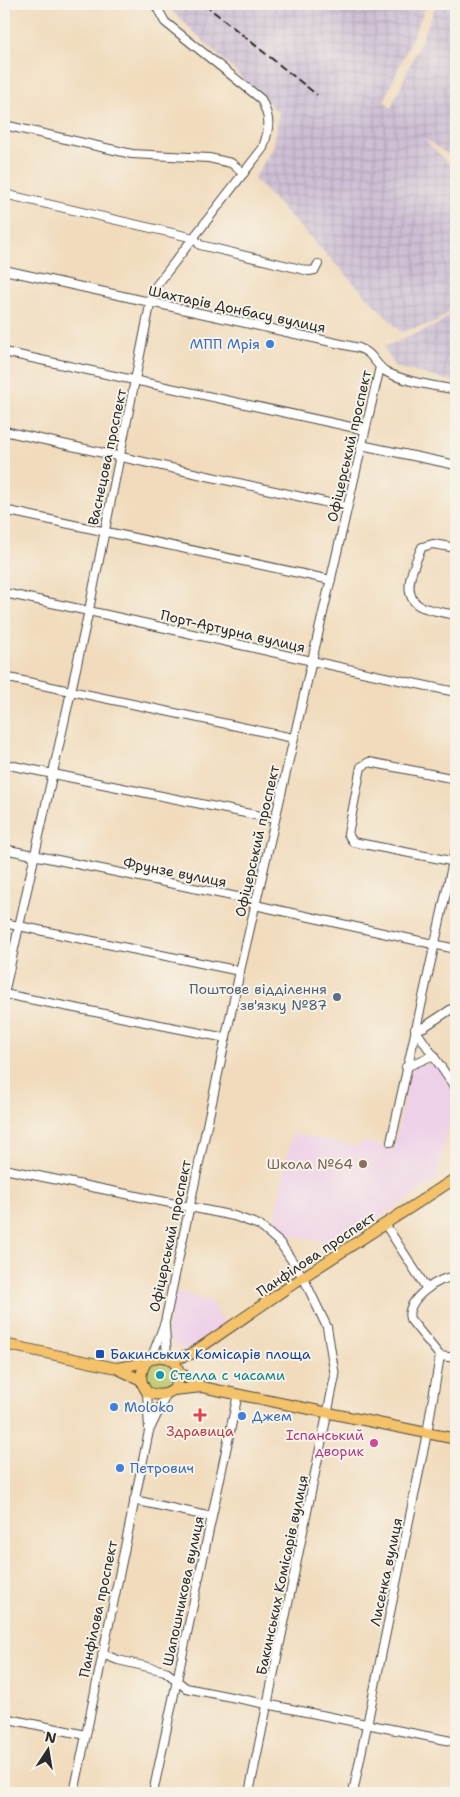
<svg xmlns="http://www.w3.org/2000/svg" width="460" height="1797" font-family="'Shantell Sans',sans-serif">
<defs>
<pattern id="industrial-grid" width="8" height="8" patternUnits="userSpaceOnUse" patternTransform="scale(1.25)"><rect width="8" height="8" fill="#ccbed4"/><path d="M0 4h8M4 0v8" fill="none" stroke="#afa3b6"/></pattern>
</defs>
<rect width="100%" height="100%" fill="#f7f3e8"/>
<filter id="ink" filterUnits="userSpaceOnUse"><feTurbulence type="fractalNoise" baseFrequency=".02" numOctaves="2"/><feDisplacementMap in="SourceGraphic" scale="10" xChannelSelector="R" yChannelSelector="G"/><feConvolveMatrix kernelMatrix="1 2 1 2 8 2 1 2 1" color-interpolation-filters="sRGB"/></filter>
<filter id="wash" filterUnits="userSpaceOnUse"><feTurbulence type="fractalNoise" baseFrequency=".0096" numOctaves="4" result="noise"/><feDisplacementMap in="SourceGraphic" scale="20" xChannelSelector="R" yChannelSelector="G"/><feGaussianBlur stdDeviation="1.12" result="paint"/><feColorMatrix in="noise" values="0 0 0 0 0 0 0 0 0 0 0 0 0 0 0 0 0 1.4 0 .05"/><feComposite in="paint" operator="in"/></filter>
<g filter="url(#wash)">
<rect width="100%" height="100%" fill="#f1dbbc"/>
<g fill="#eed0e8">
<path d="M412,1061L440,1067L455,1092L437,1179L339,1245L272,1231L292,1133L359,1147L361,1141L394,1149Z"/>
<path d="M174,1291L210,1301L226,1325L184,1351L168,1338V1327Z"/>
</g>
<g fill="url(#industrial-grid)">
<path d="M165,4H427L384,101L391,108L437,4H456V145L452,157L423,138L456,171V305L436,322L401,332L254,179L274,146L279,113Z"/>
<path d="M456,310V382L395,367L384,347L437,325Z"/>
</g>
<circle fill="#b9c668" stroke="#72784a" cx="160" cy="1376" r="14"/>
</g>
<g filter="url(#ink)">
<g fill="none" stroke-linecap="round" stroke-linejoin="round">
<g stroke="#494541" stroke-width="10">
<g id="minor">
<path d="M4,125L132,154L209,158L231,163L244,173"/>
<path d="M4,194L194,238L200,245L309,271L315,270L318,264"/>
<path d="M4,270L359,348C373,353 374,363 385,371C400,381 437,386 456,390"/>
<path d="M4,352L365,430"/>
<path d="M4,431L347,507"/>
<path d="M361,445L456,465"/>
<path d="M4,510L331,580"/>
<path d="M456,548L433,544L422,547C415,563 400,592 418,605C425,610 447,613 456,615"/>
<path d="M4,593C155,624 305,661 456,692"/>
<path d="M4,677L293,738"/>
<path d="M4,764L275,819"/>
<path d="M456,779L369,762L361,767L348,834L353,842L456,862"/>
<path d="M4,849L242,898L255,905L456,949"/>
<path d="M4,923L240,971"/>
<path d="M4,994L89,610L153,290L263,148C270,126 271,120 261,99L165,22L155,4"/>
<path d="M4,994L226,1038"/>
<path d="M456,1006L424,1027L415,1029L456,1089"/>
<path d="M406,1067L434,1055"/>
<path d="M391,1142L456,848"/>
<path d="M4,1169L234,1216L259,1225L280,1243L303,1277L327,1327L335,1376L249,1793"/>
<path d="M385,1224L427,1289"/>
<path d="M456,1277C440,1275 404,1301 410,1319L440,1356L456,1358"/>
<path d="M165,1326L167,1358"/>
<path d="M151,1359L165,1322L240,971L380,367"/>
<path d="M147,1392L149,1429"/>
<path d="M134,1500L212,1517"/>
<path d="M102,1654L118,1660L165,1671L186,1688L456,1742"/>
<path d="M4,1718L86,1735"/>
<path d="M74,1793L149,1431L166,1395"/>
<path d="M153,1793L238,1394"/>
<path d="M353,1793L427,1433L440,1356"/>
</g>
</g>
<g stroke="#494541" stroke-width="12">
<g id="major">
<path d="M4,1344L116,1368L141,1380"/>
<path d="M171,1360L191,1354L303,1277L456,1178"/>
<path d="M116,1368C126,1366 137,1365 146,1361C151,1360 156,1356 161,1357C190,1359 183,1406 147,1392C139,1381 140,1373 146,1362"/>
<path d="M179,1372L202,1387"/>
<path d="M174,1390L202,1387L456,1439"/>
</g>
</g>
<use href="#minor" stroke="#fff" stroke-width="8"/>
<use href="#major" stroke="#f3c26a" stroke-width="10"/>
<path stroke="#2b2b2b" stroke-width="2" stroke-dasharray="8 4" stroke-linecap="butt" d="M204,4L317,95"/>
</g>
</g>
<g fill="#3f7fe0" stroke="#f7f3e8" stroke-width="2">
<circle cx="270" cy="344" r="5"/>
<circle cx="114" cy="1407" r="5"/>
<circle cx="242" cy="1416" r="5"/>
<circle cx="120" cy="1468" r="5"/>
</g>
<circle fill="#5c6f8a" stroke="#f7f3e8" stroke-width="2" cx="337" cy="997" r="5"/>
<circle fill="#8d6e63" stroke="#f7f3e8" stroke-width="2" cx="363" cy="1164" r="5"/>
<rect fill="#1a4fb4" stroke="#f7f3e8" stroke-width="2" x="95" y="1349" width="10" height="10" rx="2.5"/>
<circle fill="#0f9aa8" stroke="#f7f3e8" stroke-width="2" cx="160" cy="1375" r="5"/>
<path fill="#e0444e" stroke="#f7f3e8" stroke-width="2" d="M197.5 1407.5h5v5h5v5h-5v5h-5v-5h-5v-5h5z"/>
<circle fill="#d1479c" stroke="#f7f3e8" stroke-width="2" cx="374" cy="1443" r="5"/>
<g text-anchor="middle" stroke-width="4" stroke-linejoin="round" paint-order="stroke">
<g font-size="14" fill="#2b2b2b" stroke="#f7f3e8">
<text transform="translate(237 309) rotate(12)" y="5">Шахтарів Донбасу вулиця</text>
<text transform="translate(349 446) rotate(-77)" y="5">Офіцерський проспект</text>
<text transform="translate(107 457) rotate(-78)" y="5">Васнецова проспект</text>
<text transform="translate(233 631) rotate(13)" y="5">Порт-Артурна вулиця</text>
<text transform="translate(257 841) rotate(-77)" y="5">Офіцерський проспект</text>
<text transform="translate(175 872) rotate(11)" y="5">Фрунзе вулиця</text>
<text transform="translate(170 1236) rotate(-78)" y="5">Офіцерський проспект</text>
<text transform="translate(316 1254) rotate(-34)" y="5">Панфілова проспект</text>
<text transform="translate(386 1572) rotate(-78)" y="5">Лисенка вулиця</text>
<text transform="translate(282 1575) rotate(-78)" y="5">Бакинських Комісарів вулиця</text>
<text transform="translate(183 1591) rotate(-78)" y="5">Шапошникова вулиця</text>
<text transform="translate(98 1609) rotate(-78)" y="5">Панфілова проспект</text>
</g>
<g font-size="14" fill="#366cbe" stroke="#f7f3e8" text-anchor="start">
<text x="260" y="349" text-anchor="end">МПП Мрія</text>
<text x="124" y="1412">Moloko</text>
<text x="252" y="1421">Джем</text>
<text x="130" y="1473">Петрович</text>
</g>
<g font-size="14" fill="#4e5e75" stroke="#f7f3e8" text-anchor="end">
<text x="327" y="994">Поштове відділення<tspan x="327" dy="16">зв'язку №87</tspan></text>
</g>
<g font-size="14" fill="#785e54" stroke="#f7f3e8" text-anchor="end">
<text x="353" y="1169">Школа №64</text>
</g>
<g font-size="14" fill="#164399" stroke="#f7f3e8" text-anchor="start">
<text x="110" y="1359">Бакинських Комісарів площа</text>
</g>
<g font-size="14" fill="#0d838f" stroke="#f7f3e8" text-anchor="start">
<text x="170" y="1380">Стелла с часами</text>
</g>
<g font-size="14" fill="#be3a42" stroke="#f7f3e8">
<text x="200" y="1436">Здравица</text>
</g>
<g font-size="14" fill="#b23c85" stroke="#f7f3e8" text-anchor="end">
<text x="364" y="1440">Іспанський<tspan x="364" dy="16">дворик</tspan></text>
</g>
</g>
<rect width="460" height="1797" fill="none" stroke="#f7f3e8" stroke-width="20"/>
<g transform="translate(48 1750) rotate(12)" stroke="#f7f3e8" stroke-width="4" paint-order="stroke">
<path d="M0-4L9 19L0 12L-9 19Z" fill="#2b2b2b"/>
<text y="-8" font-size="14" font-weight="bold" text-anchor="middle" fill="#2b2b2b">N</text>
</g>
</svg>
